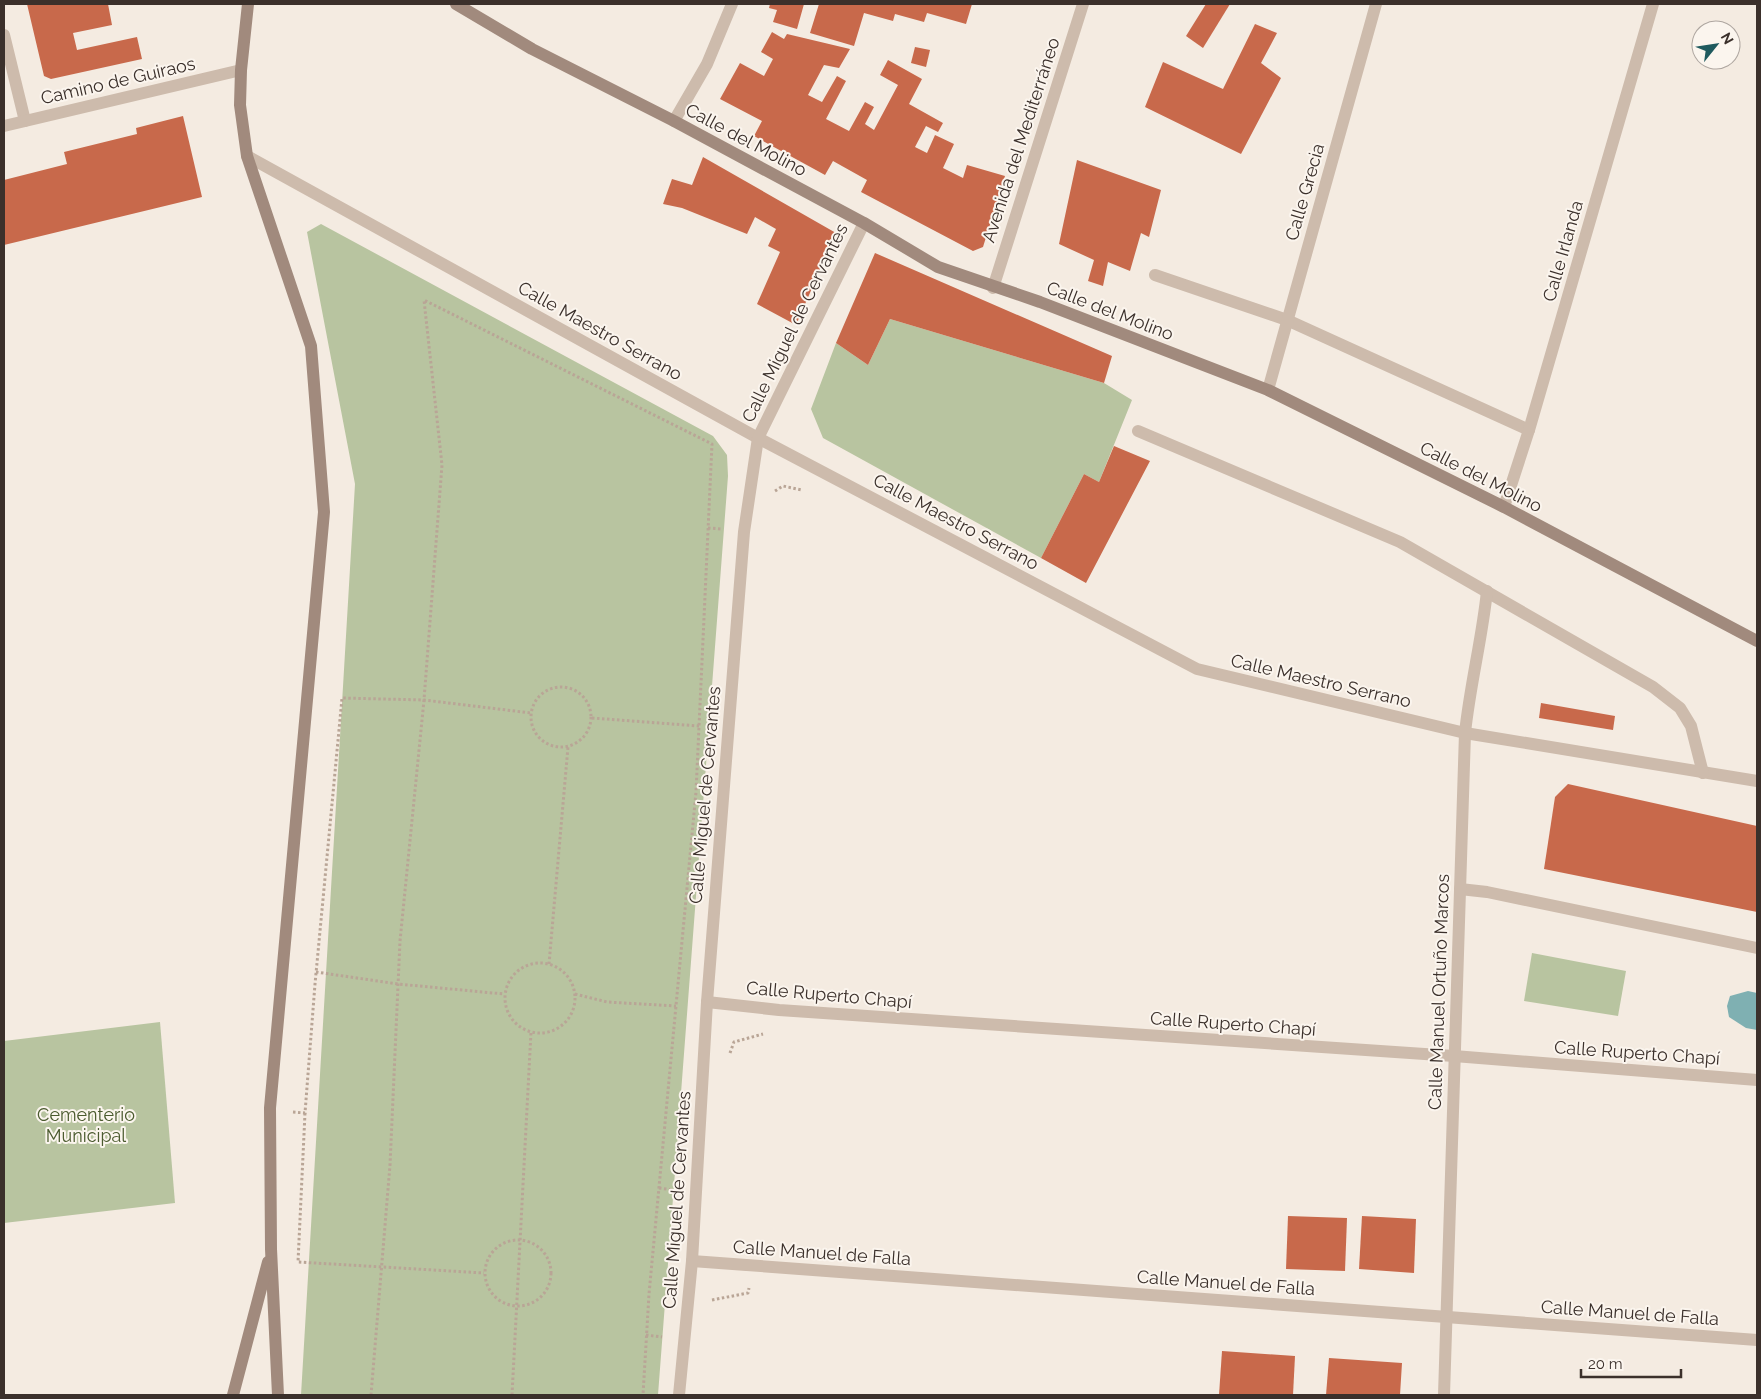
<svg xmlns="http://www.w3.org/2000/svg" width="1761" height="1399" font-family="Raleway,sans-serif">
<rect width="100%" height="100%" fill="#f4ebe1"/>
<g fill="#b8c4a0">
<path d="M321,224L713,436L727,455L728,476L658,1395H301L355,484L307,232Z"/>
<path d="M890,319L1104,383L1132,400L1099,482L1084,474L1041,558L823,438L811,409L836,343L868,365Z"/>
<path d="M1532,953L1626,971L1618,1016L1524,1001Z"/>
<path d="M160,1022L175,1203L4,1223V1041Z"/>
</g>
<path fill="#7fb0b2" d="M1748,991L1757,993V1030L1746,1028L1729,1017L1727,1006L1730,996Z"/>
<g fill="#c8694b">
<path d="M27,4H108L112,25L73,33L77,50L137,37L142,59L51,79L44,76Z"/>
<path d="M770,4H804L797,29L773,22L777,10L769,8Z"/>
<path d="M819,4H972L966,24L927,13L924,22L895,14L893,21L864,13L854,46L810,33Z"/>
<path d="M1206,4H1230L1203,48L1186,36Z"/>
<path d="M1255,24L1277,33L1261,63L1281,78L1241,154L1145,107L1163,62L1223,89Z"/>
<path d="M772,32L784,39L787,34L850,49L839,68L824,65L808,95L822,102L837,76L846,81L826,119L849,131L865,102L874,107L865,124L874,130L898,85L880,75L888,60L922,79L909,104L943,123L938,132L926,126L915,147L927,153L935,135L954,144L943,168L963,178L967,165L1005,176L983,247L973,251L861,192L867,180L833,161L825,175L754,136L762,121L720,99L740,63L764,76L773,59L761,52Z"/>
<path d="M915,47L930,50L926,67L911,63Z"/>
<path d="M183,116L202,197L4,245V180L67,164L64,152L137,134L136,128Z"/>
<path d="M703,157L836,233L796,325L757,304L780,252L768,246L776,229L755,217L747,234L682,208L663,204L672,179L692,185Z"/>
<path d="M1077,160L1161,190L1149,237L1141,233L1130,271L1108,262L1103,286L1088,281L1094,260L1059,244Z"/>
<path d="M875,253L1112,356L1104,383L890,319L868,365L836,343Z"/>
<path d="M1114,446L1150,461L1086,583L1041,558L1084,474L1099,482Z"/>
<path d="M1541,703L1615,716L1613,730L1539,718Z"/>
<path d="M1568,784L1757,826V912L1544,869L1555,797Z"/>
<path d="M1288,1216L1347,1218L1345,1271L1286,1269Z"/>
<path d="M1362,1216L1416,1219L1414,1273L1359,1269Z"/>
<path d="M1222,1351L1295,1356L1293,1395H1219Z"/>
<path d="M1329,1358L1402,1363L1400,1395H1326Z"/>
</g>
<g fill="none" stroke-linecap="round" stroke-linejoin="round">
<g stroke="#b9a596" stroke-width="3" stroke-dasharray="2.5 2.5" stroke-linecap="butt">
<path d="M775,491L783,486L802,490"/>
<path d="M708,528L722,529"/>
<circle cx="561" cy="717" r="30"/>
<path d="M592,718L699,726"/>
<circle cx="540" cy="998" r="35"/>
<path d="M549,964L568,747"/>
<path d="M316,972L398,984L504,994"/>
<path d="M575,994L607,1002L676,1006"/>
<path d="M730,1053L734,1042L763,1034"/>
<path d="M293,1112L305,1113L315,984L342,698L424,700L531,713"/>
<path d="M305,1113L298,1262L484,1273"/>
<path d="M659,1188L673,1190"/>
<circle cx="518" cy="1273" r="33"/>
<path d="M712,1300L748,1293L749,1288"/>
<path d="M646,1335L662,1337"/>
<path d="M371,1395L390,1165L400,941L424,700L442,465L424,300L712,444L696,792L649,1294L643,1395"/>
<path d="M512,1395L531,1032"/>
</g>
<path stroke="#cdbbac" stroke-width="12" d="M1460,889L1487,892L1757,948"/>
<g stroke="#cdbbac" stroke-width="12">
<path d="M4,35L25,121"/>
<path d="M674,121L707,64L732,4"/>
<path d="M4,126L241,70"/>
<path d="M247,156L758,438L1197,669L1465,733L1757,781"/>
<path d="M1155,275L1287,320L1529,430"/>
<path d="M993,288L1083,4"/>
<path d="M1268,390L1376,4"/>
<path d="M1138,431L1400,542L1653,687L1680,708L1691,726L1703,773"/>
<path d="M1504,507L1529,430L1653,4"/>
<path d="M707,1002L779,1010L1454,1056L1757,1080"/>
<path d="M692,1261L1757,1340"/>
<path d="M679,1395L692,1261L707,1002L744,532L758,438L864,223"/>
<path d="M1444,1395L1465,733C1470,685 1482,639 1487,591"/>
</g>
<g stroke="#a18a7d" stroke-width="12">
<path d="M248,4L241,70L240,105L247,156L311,346L324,512L270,1108L271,1249L278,1395"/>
<path d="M456,4L532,49L674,121L864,223L938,267L1040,302L1268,390L1504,507L1757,641"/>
<path d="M233,1395L268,1262"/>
</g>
</g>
<g text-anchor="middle" stroke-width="4" stroke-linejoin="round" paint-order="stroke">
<g font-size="18" fill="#3b302b" stroke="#fbf5ee">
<text transform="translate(118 81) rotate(-13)" y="6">Camino de Guiraos</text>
<text transform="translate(746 140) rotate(28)" y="6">Calle del Molino</text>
<text transform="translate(1021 140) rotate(-72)" y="6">Avenida del Mediterráneo</text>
<text transform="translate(1305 192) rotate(-74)" y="6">Calle Grecia</text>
<text transform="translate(1563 251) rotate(-74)" y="6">Calle Irlanda</text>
<text transform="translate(1110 311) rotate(21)" y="6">Calle del Molino</text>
<text transform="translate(795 323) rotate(-64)" y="6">Calle Miguel de Cervantes</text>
<text transform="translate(600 331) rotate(29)" y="6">Calle Maestro Serrano</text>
<text transform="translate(1481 477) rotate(27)" y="6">Calle del Molino</text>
<text transform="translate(956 522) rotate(28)" y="6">Calle Maestro Serrano</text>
<text transform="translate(1321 681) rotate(13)" y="6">Calle Maestro Serrano</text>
<text transform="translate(705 795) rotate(-85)" y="6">Calle Miguel de Cervantes</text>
<text transform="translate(1439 992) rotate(-88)" y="6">Calle Manuel Ortuño Marcos</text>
<text transform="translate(829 995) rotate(5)" y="6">Calle Ruperto Chapí</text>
<text transform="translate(1233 1024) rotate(4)" y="6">Calle Ruperto Chapí</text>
<text transform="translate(1637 1053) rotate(4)" y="6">Calle Ruperto Chapí</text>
<text transform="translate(677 1200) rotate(-86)" y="6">Calle Miguel de Cervantes</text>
<text transform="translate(822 1253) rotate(4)" y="6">Calle Manuel de Falla</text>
<text transform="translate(1226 1283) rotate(4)" y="6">Calle Manuel de Falla</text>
<text transform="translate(1630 1313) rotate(4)" y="6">Calle Manuel de Falla</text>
</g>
<g font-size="18" fill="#4a5a2e" stroke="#fbf5ee">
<text x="86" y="1121">Cementerio<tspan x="86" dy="21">Municipal</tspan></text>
</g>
</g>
<rect width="1761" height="1399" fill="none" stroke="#3b302b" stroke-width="10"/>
<g transform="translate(1716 45) rotate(60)"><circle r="24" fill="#fbf5ee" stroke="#aea6a0"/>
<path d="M0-4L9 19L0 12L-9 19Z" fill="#1f5a5e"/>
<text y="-8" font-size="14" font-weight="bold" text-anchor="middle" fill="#3b302b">N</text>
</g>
<path d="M1581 1369v8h100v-8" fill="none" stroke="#3b302b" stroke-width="2.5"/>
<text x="1588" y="1369" font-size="15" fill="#3b302b" stroke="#fbf5ee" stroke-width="4" paint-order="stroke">20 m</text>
</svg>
